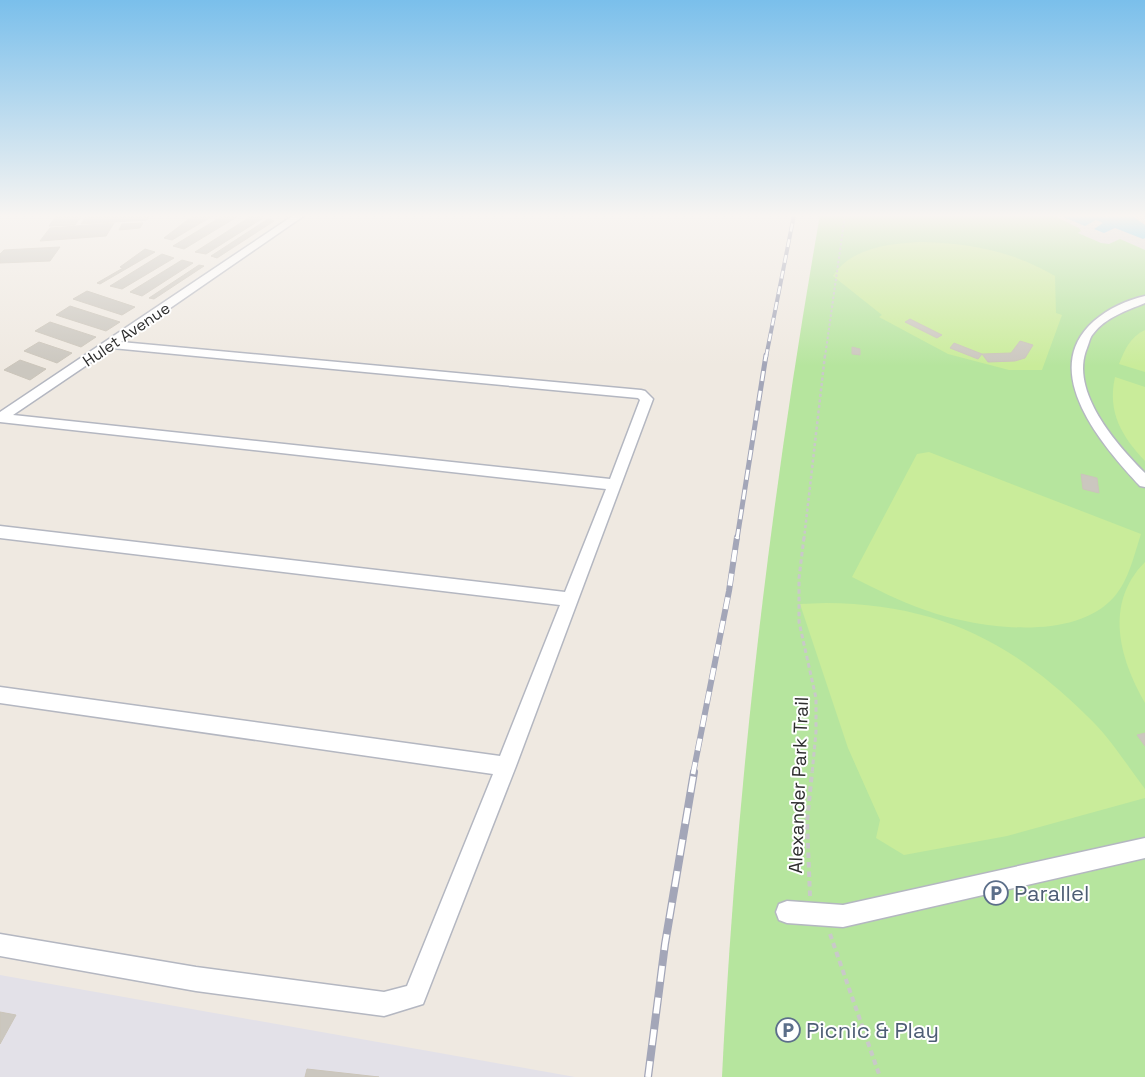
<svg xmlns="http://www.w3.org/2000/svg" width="1145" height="1077" font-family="'Space Grotesk',sans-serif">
<rect width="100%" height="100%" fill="#efe9e1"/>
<path fill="#e3e1e8" d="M0,975L575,1077H0Z"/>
<path fill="#b6e59e" d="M820,215H1145V1077H722C736,788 770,500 820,215Z"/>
<g fill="#c9ec9a">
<path d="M923,242C970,243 1015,252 1055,276L1056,313L1062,315L1042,370H1009L948,354L879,317L882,315L833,276C851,247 893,243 923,242Z"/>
<path d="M1145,330V372L1119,364C1125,349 1130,337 1145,330Z"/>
<path d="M1115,377L1145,387V461C1122,437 1107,412 1115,377Z"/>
<path d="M929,452L1141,534C1134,555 1129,580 1114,597C1074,643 975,628 925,610C899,601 876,589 852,577L917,454Z"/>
<path d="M1145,562V703C1119,658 1104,603 1145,562Z"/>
<path d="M826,603C934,604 1009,639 1086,715C1109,736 1126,764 1145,789V798L1007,836L904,855L876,838L880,820L848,748L800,604Z"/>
</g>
<path fill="#dfdcd8" d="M1052,215H1145V250L1120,239L1109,244L1101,243L1078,233L1081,231L1079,228Z"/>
<path fill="#75cff0" d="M1066,215H1099L1107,218L1110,215H1131L1145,225V238L1143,239L1115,228L1104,233L1094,229L1103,223L1096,220L1085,226L1063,217Z"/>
<g fill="#cbc7bf" stroke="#cbc5ba">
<path d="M57,215H82L75,225L49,226Z"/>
<path d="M123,215H150L147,220L81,224L85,218Z"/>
<path d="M194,215H214L172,240L164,238Z"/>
<path d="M224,215H240L184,249L173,246Z"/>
<path d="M253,215L263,218L206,254L195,252Z"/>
<path d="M268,219L274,221L217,258L211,256Z"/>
<path d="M114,223L106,236L40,241L50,228Z"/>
<path d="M143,223L140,228L119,230L122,224Z"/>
<path d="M60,247L50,261L0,263V254L4,250Z"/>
<path d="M145,249L155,252L100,284L97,283L123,268L120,267Z"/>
<path d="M162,254L174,258L122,289L110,286Z"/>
<path d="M182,260L193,263L142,296L130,292Z"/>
<path d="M199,265L204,266L154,299L149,298Z"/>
<path d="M87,291L135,307L122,315L73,299Z"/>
<path d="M70,306L120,322L106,331L56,315Z"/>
<path d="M910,319L942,335L937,338L905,322Z"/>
<path d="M50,322L96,337L81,347L35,331Z"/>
<path d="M1020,341L1033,345L1025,358L1015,361L988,362L982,354L1011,353Z"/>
<path d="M39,342L72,353L57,363L24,351Z"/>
<path d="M954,343L982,354L978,359L950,348Z"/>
<path d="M852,347L860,349V355L852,354Z"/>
<path d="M20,360L46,369L30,380L4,370Z"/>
<path d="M1081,474L1097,478L1099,493L1083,489Z"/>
<path d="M1145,733V746L1137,735Z"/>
<path d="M0,1012L16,1015L0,1044Z"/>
<path d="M307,1069L379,1077H305Z"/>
</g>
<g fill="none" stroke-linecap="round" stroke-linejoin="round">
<g stroke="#b4b7c1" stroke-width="3">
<g id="minor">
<path d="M294,215H305L121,342L641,390L645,391L653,399L516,766L423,1004L384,1016L196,991L0,956V934L196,967L384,992L407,986L493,774L0,703V687L500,756L560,605L0,538V526L565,592L606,489L0,422V412ZM112,348L638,398L640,400L610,479L13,415Z"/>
<path d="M1145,296V303C1126,311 1106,317 1093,334C1090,337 1089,343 1087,348C1069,391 1117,445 1145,473V487L1140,486C1103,446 1037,371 1094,321C1108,309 1127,300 1145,296Z"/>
<path d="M1145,838V858L843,927L787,923L779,920L776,912L779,904L787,901L843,905Z"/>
</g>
</g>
<path stroke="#c9c9c9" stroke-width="2" stroke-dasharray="2.5 2" stroke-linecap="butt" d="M825,357L845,215"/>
<path stroke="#c9c9c9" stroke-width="2.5" stroke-dasharray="3 2.5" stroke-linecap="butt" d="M804,539L825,355"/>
<path stroke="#c9c9c9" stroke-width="3" stroke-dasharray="4.5 3" stroke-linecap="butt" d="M804,537L799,578V622L816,698V732L812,774"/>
<g stroke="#c9c9c9" stroke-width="4" stroke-dasharray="5.5 4" stroke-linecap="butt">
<path d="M810,896L807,822L812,772"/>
<path d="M830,934L880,1077"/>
</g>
<use href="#minor" fill="#fff" fill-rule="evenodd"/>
<g stroke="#a3a6b8" stroke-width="4">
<path id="rail-far3" d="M766,357L794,215"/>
</g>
<g stroke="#a3a6b8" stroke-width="5">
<path id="rail-far2" d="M737,539L766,355"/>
</g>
<g stroke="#a3a6b8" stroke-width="6">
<path id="rail-far1" d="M693,774L729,591L737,537"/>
</g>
<g stroke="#a3a6b8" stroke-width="8">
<path id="rail" d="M648,1077L665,944L694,772"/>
</g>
<use href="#rail-far3" stroke="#fff" stroke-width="2.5" stroke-dasharray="8" stroke-linecap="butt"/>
<use href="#rail-far2" stroke="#fff" stroke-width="3" stroke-dasharray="10" stroke-linecap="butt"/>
<use href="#rail-far1" stroke="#fff" stroke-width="4.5" stroke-dasharray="12" stroke-linecap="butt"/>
<use href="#rail" stroke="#fff" stroke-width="5.5" stroke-dasharray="16" stroke-linecap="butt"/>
</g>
<linearGradient id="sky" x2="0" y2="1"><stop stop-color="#7abfeb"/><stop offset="0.59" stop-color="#f8f5f2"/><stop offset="1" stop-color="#f8f5f2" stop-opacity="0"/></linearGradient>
<rect width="1145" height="366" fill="url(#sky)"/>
<defs>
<g id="parking-ring" transform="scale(1.25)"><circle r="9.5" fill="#fff" stroke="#5c6f8a" stroke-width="1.5"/><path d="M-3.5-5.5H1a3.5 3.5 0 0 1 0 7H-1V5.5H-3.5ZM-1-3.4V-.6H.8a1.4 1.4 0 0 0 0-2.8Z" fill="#5c6f8a"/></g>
</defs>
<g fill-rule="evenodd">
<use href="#parking-ring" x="996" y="893"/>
<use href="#parking-ring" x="788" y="1030"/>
</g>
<g text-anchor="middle" stroke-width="4" stroke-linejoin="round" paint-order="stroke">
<g font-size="16" fill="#2e2e2e" stroke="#fff">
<text transform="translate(126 334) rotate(-34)" y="6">Hulet Avenue</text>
</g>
<g font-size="19" fill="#2e2e2e" stroke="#fff">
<text transform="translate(798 785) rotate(-88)" y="7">Alexander Park Trail</text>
</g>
<g font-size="22" fill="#4e5e75" stroke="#fff" text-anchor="start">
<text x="1014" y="901">Parallel</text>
<text x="806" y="1038">Picnic &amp; Play</text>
</g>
</g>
</svg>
